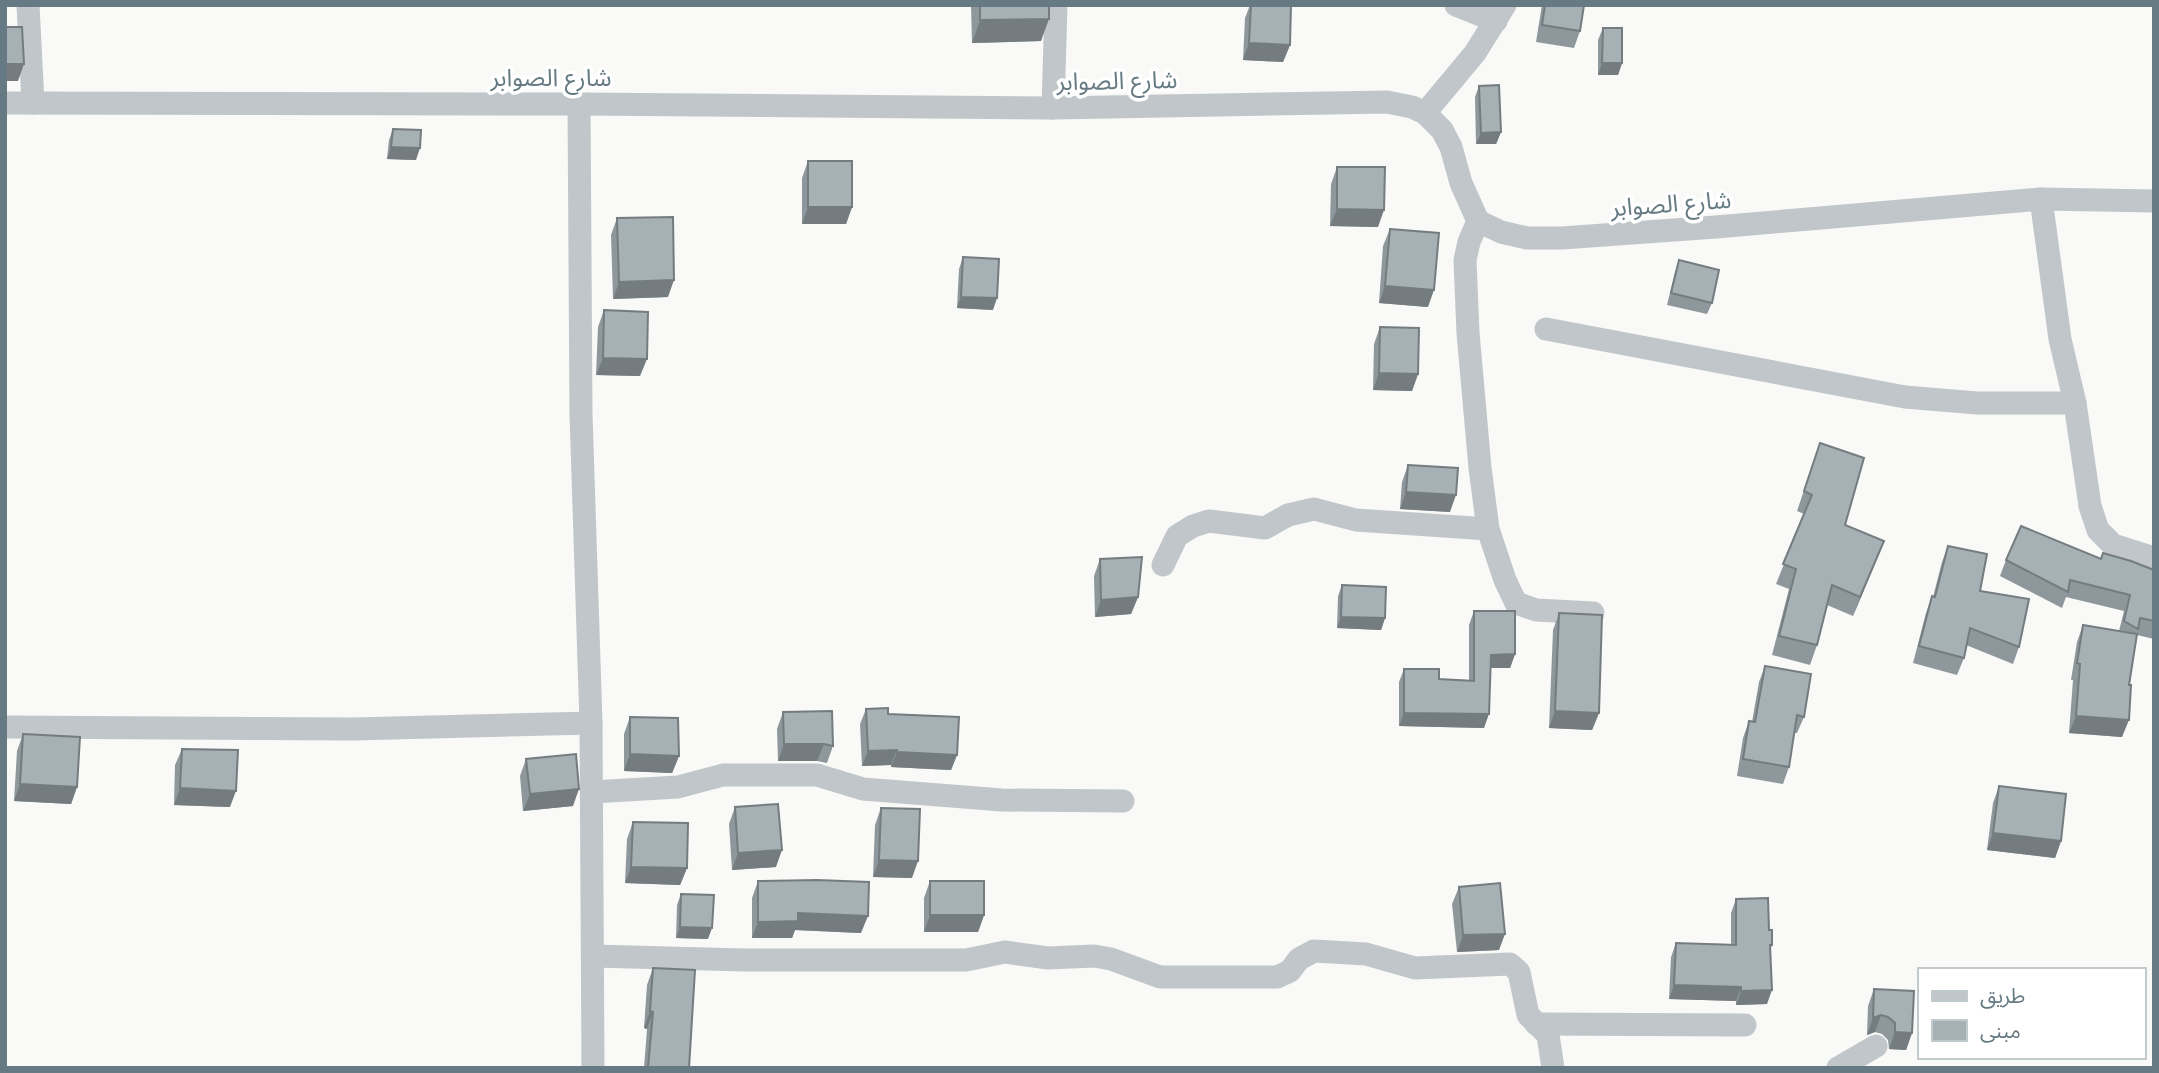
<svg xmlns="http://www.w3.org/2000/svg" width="2159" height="1073" font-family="Poppins,'Noto Sans Arabic',sans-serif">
<rect width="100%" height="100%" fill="#f9f9f7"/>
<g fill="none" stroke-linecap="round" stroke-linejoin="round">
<g stroke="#c0c6c9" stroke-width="23">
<path d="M28,5L33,103"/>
<path d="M1456,5L1496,21"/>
<path d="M5,103L579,104L1053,108L1387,102L1412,107L1425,113L1442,130L1451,147L1461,183L1478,221L1501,232L1527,238H1562L1716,227L2041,199L2154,201"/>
<path d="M579,104L581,414L591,723L593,1068"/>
<path d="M1053,108L1056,5"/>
<path d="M1425,113L1475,53L1505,5"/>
<path d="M2041,199L2060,339L2075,403L2090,506L2098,530L2113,545L2154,558"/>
<path d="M1478,221L1469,242L1465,260L1468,333L1480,468L1488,529L1505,580L1516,603L1536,610L1593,613"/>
<path d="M1546,329L1905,397L1977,403H2075"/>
<path d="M1163,565L1177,536L1193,526L1209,521L1265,528L1288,515L1314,509L1356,520L1488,529"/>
<path d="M5,727L354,729L591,723"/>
<path d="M592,792L678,787L723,775H817L863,789L1002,800L1123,801"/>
<path d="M593,956L744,960H966L1005,952L1048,958L1094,956L1111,959L1160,977H1277L1290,971L1299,959L1314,951L1366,954L1415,968L1510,964L1519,972L1528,1015L1548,1035L1553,1068"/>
<path d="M1536,1024L1745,1025"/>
<path d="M1838,1068L1876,1046"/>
</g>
</g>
<g fill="#8e989c">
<path d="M971,5H1049L1041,41L972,43Z"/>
<path d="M1250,5H1291L1290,45L1283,62L1243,60L1245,18Z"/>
<path d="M1542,5H1584L1580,31L1574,48L1536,42Z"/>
<path d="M1603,28L1622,63L1618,75H1598V40Z"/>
<path d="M1479,86L1501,132L1496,144H1476L1475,97Z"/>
<path d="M393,129L416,160L387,159L389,140Z"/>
<path d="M808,161L852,207L846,224H802V178Z"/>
<path d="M1337,167L1378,227L1330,226L1331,184Z"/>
<path d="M617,218L668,297L613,299L611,235Z"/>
<path d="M1390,229L1428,307L1379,303L1383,246Z"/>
<path d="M963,257L993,310L957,308L959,269Z"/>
<path d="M1679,260L1712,303L1707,314L1667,305L1675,272Z"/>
<path d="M604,310L640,376L596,375L598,327Z"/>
<path d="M1380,327L1418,374L1412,391L1373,390L1374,344Z"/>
<path d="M1820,443L1845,525L1876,561L1853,616L1827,605L1817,645L1810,665L1772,655L1789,589L1776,584L1804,514L1797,511Z"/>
<path d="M1408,465L1450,512L1400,509L1402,482Z"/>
<path d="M1948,546L2019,647L2013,664L1966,645L1964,658L1957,675L1913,663L1926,613L1932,596L1933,597L1942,562Z"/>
<path d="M2103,553L2154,570V639L2137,635L2129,685L2122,737L2069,733L2073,680H2071L2077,642L2083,625L2119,631L2124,611L2066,597L2062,608L2000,576L2006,560L2100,559Z"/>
<path d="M1100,559L1138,597L1131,614L1095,617L1094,576Z"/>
<path d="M1342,585L1385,618L1381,630L1337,628L1338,596Z"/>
<path d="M1474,611L1515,654L1510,668H1491L1484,728L1399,726V682L1404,669L1439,679L1469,680V625Z"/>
<path d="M1559,613L1599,713L1592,730L1549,728L1553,630Z"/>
<path d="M1765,666L1804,717L1797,733H1794L1789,767L1783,784L1737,776L1743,738L1749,721L1752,722L1759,682Z"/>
<path d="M866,709L888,714L957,755L951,770L891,767V765L862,766L860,724Z"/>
<path d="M783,712L833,746L827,763L817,761H778L777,729Z"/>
<path d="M630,717L679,756L672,773L624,771V734Z"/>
<path d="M23,734L77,787L71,804L14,801L17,751Z"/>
<path d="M182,749L230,807L174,805L175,765Z"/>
<path d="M526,759L573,806L523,811L520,776Z"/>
<path d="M1999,786L2061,841L2055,858L1987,850L1993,803Z"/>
<path d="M735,807L776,867L732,870L729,824Z"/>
<path d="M881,808L912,878L873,877L875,825Z"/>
<path d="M633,822L687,868L680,885L625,883L627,839Z"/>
<path d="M758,881L861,933L795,930L792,938H752V898Z"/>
<path d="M930,881L984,915L978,932H924V898Z"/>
<path d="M1459,887L1499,950L1457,952L1452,904Z"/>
<path d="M681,894L708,939L676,938L677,905Z"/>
<path d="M1736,899L1769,930L1772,945L1770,951L1767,1004L1736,1005V1001L1669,999L1671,957L1676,943L1731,944V913Z"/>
<path d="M653,968L689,1068H644L647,1029L644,1028L647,985Z"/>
<path d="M1874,989L1912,1033L1906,1050L1889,1049L1888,1040L1882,1034L1875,1032L1867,1035L1868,1006Z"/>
</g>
<g fill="#747c7f">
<path d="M1049,19L1041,41L972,43L980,20Z"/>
<path d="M1249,43L1290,45L1283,62L1243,60Z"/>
<path d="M1602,63H1622L1618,75H1598Z"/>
<path d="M5,64H24L18,81H5Z"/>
<path d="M1501,132L1496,144H1476L1481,133Z"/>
<path d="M391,147L420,148L416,160L387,159Z"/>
<path d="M808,207H852L846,224H802Z"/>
<path d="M1337,209L1384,210L1378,227L1330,226Z"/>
<path d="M674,280L668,297L613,299L619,282Z"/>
<path d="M1385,286L1434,290L1428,307L1379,303Z"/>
<path d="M961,297L997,298L993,310L957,308Z"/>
<path d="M603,358L647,359L640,376L596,375Z"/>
<path d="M1379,373L1418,374L1412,391L1373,390Z"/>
<path d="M1406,492L1456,495L1450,512L1400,509Z"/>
<path d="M1884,541L1876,561L1853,616L1860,597Z"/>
<path d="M1138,597L1131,614L1095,617L1101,600Z"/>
<path d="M1341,617L1385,618L1381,630L1337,628Z"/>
<path d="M1515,654L1510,668H1486L1491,655Z"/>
<path d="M1555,711L1599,713L1592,730L1549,728Z"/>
<path d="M1404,713L1489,714L1484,728L1399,726Z"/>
<path d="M2076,716L2129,720L2122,737L2069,733Z"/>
<path d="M784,744H824L817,761H778Z"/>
<path d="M897,750L891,765L862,766L868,751Z"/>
<path d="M897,752L957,755L951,770L891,767Z"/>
<path d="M630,754L679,756L672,773L624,771Z"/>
<path d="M20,784L77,787L71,804L14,801Z"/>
<path d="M180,788L236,791L230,807L174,805Z"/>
<path d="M579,789L573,806L523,811L530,794Z"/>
<path d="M1993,833L2061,841L2055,858L1987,850Z"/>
<path d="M782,850L776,867L732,870L738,853Z"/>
<path d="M879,860L918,861L912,878L873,877Z"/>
<path d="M631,867L687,868L680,885L625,883Z"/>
<path d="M798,913L868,916L861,933L795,930L792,938H752L758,922Z"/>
<path d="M930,915H984L978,932H924Z"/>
<path d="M680,927L712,928L708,939L676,938Z"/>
<path d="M1505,934L1499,950L1457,952L1463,935Z"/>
<path d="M1674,985L1741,987L1736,1001L1669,999Z"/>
<path d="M1772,990L1767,1004L1736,1005L1741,991Z"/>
<path d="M650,1011L653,1012L647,1029L644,1028Z"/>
<path d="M1881,1015L1875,1032L1867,1035L1873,1018Z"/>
<path d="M1895,1032L1912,1033L1906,1050L1889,1049Z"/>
</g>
<g fill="#a5b1b5" stroke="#747c7f" stroke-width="2">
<path d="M980,5H1049V19L980,20Z"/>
<path d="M1251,5H1291L1290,45L1249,43Z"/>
<path d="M1545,5H1584L1580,31L1542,25Z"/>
<path d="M5,27H22L24,64H5Z"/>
<path d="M1603,28H1622V63H1602Z"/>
<path d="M1499,85L1501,132L1481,133L1479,86Z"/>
<path d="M393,129L421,130L420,148L391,147Z"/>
<rect x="808" y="161" width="44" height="46"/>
<path d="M1337,167H1385L1384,210L1337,209Z"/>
<path d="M673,217L674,280L619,282L617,218Z"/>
<path d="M1390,229L1439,233L1434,290L1385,286Z"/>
<path d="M963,257L999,259L997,298L961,297Z"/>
<path d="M1679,260L1719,270L1712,303L1671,293Z"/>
<path d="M604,310L648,312L647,359L603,358Z"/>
<path d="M1380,327L1419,328L1418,374L1379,373Z"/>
<path d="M1820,443L1864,458L1845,525L1884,541L1860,597L1832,585L1817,645L1779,636L1796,569L1783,564L1812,495L1804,491Z"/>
<path d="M1408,465L1458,468L1456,495L1406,492Z"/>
<path d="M2021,526L2101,559L2103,553L2131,561L2154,570V621L2140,618L2138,629L2124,621L2130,595L2070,580L2068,592L2006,560Z"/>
<path d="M1948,546L1987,554L1980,591L2029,599L2019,647L1970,628L1964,658L1919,646L1932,596L1935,597Z"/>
<path d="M1142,557L1138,597L1101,600L1100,559Z"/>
<path d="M1342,585L1386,587L1385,618L1341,617Z"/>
<path d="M1474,611H1515V654L1491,655L1489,714L1404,713V669H1439V679L1474,681Z"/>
<path d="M1559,613L1602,615L1599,713L1555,711Z"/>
<path d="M2083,625L2137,634L2129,685H2131L2129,720L2076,716L2080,664L2077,663Z"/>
<path d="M1765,666L1811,674L1804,717L1797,715L1789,767L1743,759L1749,721L1755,722Z"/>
<path d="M888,708V714L959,717L957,755L897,752V750L868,751L866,709Z"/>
<path d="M832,711L833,746L824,744H784L783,712Z"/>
<path d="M630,717L678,718L679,756L630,754Z"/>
<path d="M23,734L80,737L77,787L20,784Z"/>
<path d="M182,749L238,750L236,791L180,788Z"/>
<path d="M576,754L579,789L530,794L526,759Z"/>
<path d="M1999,786L2066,794L2061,841L1993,833Z"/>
<path d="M778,804L782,850L738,853L735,807Z"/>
<path d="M881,808L920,809L918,861L879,860Z"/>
<path d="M633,822L688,823L687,868L631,867Z"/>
<path d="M817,880L869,882L868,916L798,913V921L758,922V881Z"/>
<rect x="930" y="881" width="54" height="34"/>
<path d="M1500,883L1505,934L1463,935L1459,887Z"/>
<path d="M681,894L714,895L712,928L680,927Z"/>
<path d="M1768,898L1769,930H1772V945H1770L1772,990L1741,991V987L1674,985L1676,943L1736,945V899Z"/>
<path d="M653,968L695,970L689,1068H648L653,1012L650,1011Z"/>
<path d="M1874,989L1914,991L1912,1033L1895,1032V1023L1888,1017L1881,1015L1873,1018Z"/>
</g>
<g text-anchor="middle" stroke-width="7" stroke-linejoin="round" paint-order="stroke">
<g font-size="24" fill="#657a82" stroke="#fff">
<text x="551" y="86">شارع الصوابر</text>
<text transform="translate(1117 81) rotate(-1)" y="8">شارع الصوابر</text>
<text transform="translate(1671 204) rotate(-4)" y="8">شارع الصوابر</text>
</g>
</g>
<rect width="2159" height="1073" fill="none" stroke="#657a82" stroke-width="14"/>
<rect x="1918" y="968" width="228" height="91" fill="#ffffff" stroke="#c1cacd" stroke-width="2"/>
<rect x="1932" y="991" width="35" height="10" fill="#c0c6c9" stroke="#c1cacd" stroke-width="2"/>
<text x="1980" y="1003" font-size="21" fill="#657a82">طريق</text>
<rect x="1932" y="1020" width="35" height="21" fill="#a5b1b5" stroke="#c1cacd" stroke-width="2"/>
<text x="1980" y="1038" font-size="21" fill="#657a82">مبنى</text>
</svg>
